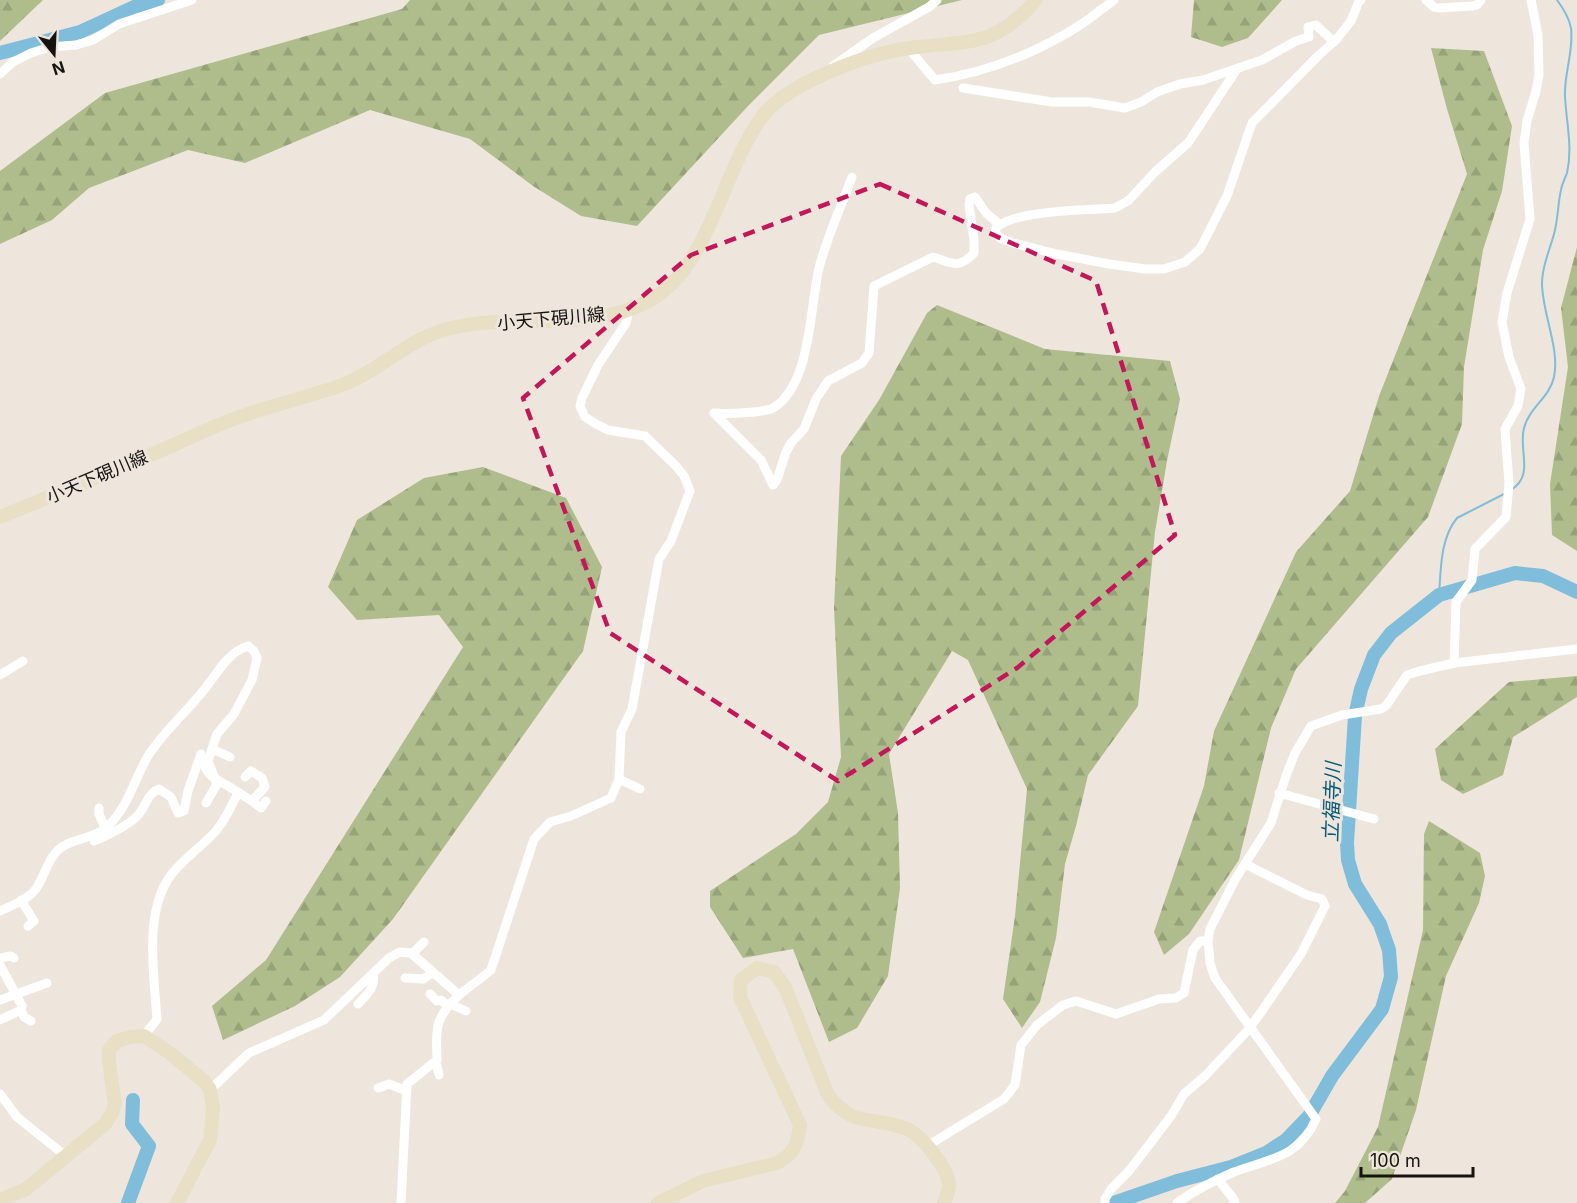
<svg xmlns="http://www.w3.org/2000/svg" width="1577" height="1203" font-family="Inter,'Noto Sans JP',sans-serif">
<defs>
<pattern id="forest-firs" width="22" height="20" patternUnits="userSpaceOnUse" patternTransform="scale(1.5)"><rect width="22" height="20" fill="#afbd8c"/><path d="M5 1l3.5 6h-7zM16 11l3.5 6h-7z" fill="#96a278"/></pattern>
</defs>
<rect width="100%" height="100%" fill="#eee6dc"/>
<g fill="url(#forest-firs)">
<path d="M0,0H43L0,41Z"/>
<path d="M410,0H962L819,35L749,105L637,226L581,216L533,186L470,139L370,110L245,163L188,150L89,188L52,220L0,244V171L105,93L402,9Z"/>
<path d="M1194,0H1282L1248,38L1222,47L1191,37Z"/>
<path d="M1431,48L1484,51L1512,126L1502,191L1483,250L1464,367L1462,424L1428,517L1296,669L1271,728L1239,860L1189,934L1164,955L1154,932L1204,786L1214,731L1296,552L1350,491L1379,396L1467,174L1447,109Z"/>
<path d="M1577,247V551L1552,535L1550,484L1568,367L1561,308Z"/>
<path d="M937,305L1045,349L1170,361L1180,399L1167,461L1155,532L1138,706L1088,775L1076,826L1065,864L1056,938L1040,1002L1022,1028L1003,999L1015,916L1027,789L968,660L952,651L889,754L898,813L900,888L888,976L857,1028L829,1042L793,949L743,958L710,907V891L796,834L828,802L841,757L834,608L841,456L879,400L927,313Z"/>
<path d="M483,467L566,498L602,567L583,651L393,919L340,977L295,1006L223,1040L212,1006L266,960L463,647L439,615L357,620L328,587L357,520L424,478Z"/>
<path d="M1577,676V697L1513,737L1503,775L1463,794L1441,780L1435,749L1509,682Z"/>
<path d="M1429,821L1480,853L1485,876L1479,903L1446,976L1416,1110L1392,1179L1365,1203H1335L1345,1191L1378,1127L1423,930L1424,834Z"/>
</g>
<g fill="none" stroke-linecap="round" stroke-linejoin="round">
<g stroke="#7fbddb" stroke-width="2">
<path d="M1511,490C1535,475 1518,450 1524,428C1529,408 1550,397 1554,377C1560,348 1542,313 1542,283C1542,264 1551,248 1555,230C1558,217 1558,203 1561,190C1562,184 1565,178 1567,173C1573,147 1566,121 1565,96C1564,73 1574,51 1571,28C1569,18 1563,8 1557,0"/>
<path d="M1439,595C1441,569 1440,539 1457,518L1506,493"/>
</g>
<g stroke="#7fbddb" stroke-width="14">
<path d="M0,53L80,32L134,7L158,0"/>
<path d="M128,1203L149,1146L132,1124L133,1100"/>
<path d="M1113,1203L1177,1181L1231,1167L1266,1153L1286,1140L1309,1116L1332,1076L1382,1009L1391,977L1389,950L1380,924L1355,884L1348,860L1347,843L1355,716L1361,689L1374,655L1391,633L1439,595L1515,573L1543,576L1577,592"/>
</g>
<g stroke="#fff" stroke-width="9">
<path d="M1426,0L1434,7L1438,8L1472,6L1477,5L1481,0"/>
<path d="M908,48L935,80C983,73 1028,56 1069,32C1085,23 1099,11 1114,0"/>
<path d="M833,66L873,38L929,7L937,0"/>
<path d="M1237,69L1188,143L1155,172L1128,201L1115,208C1088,210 1014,210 996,228L995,233L1000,238L1013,243L1057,254L1109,264L1145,269H1164L1185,262L1200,249L1227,196L1252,123L1319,55L1336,40L1351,21L1359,1L1361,0"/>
<path d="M0,74L13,62L31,53L50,47L76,45L93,40L119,24L192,0"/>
<path d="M963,88L1052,102H1089L1125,108L1141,102L1157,92L1180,84L1203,80L1262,60L1296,41L1309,37L1308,27L1316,25L1334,42"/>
<path d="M773,485L777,480L786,452L791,443L804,429L816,399L828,381L862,363L869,353L874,286L933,257C952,263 958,270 974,253V240L969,205L970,199L975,197L986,213L999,224"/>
<path d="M773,485L761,460L714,413C725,414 764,413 773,408C811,386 810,306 819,268C827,237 841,207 852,177"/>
<path d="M1454,663L1456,602L1472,580L1475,549L1506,517L1509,483L1505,429L1518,406L1521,389L1509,357L1502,322L1507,293L1530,219L1524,143L1527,121L1536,91L1539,75L1538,35L1531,0"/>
<path d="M0,675L23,661"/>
<path d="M212,749L230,757"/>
<path d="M619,779L640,789"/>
<path d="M236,791L252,801L265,787L262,778L251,771L245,777"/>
<path d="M1279,793L1374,819"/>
<path d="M252,801L261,808L266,801"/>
<path d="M99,808V814L105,828"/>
<path d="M94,841C107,836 131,824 139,814C147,804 147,794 159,789L171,797L178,813L184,811L188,791L201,754C207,780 215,777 236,791L237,795C231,807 225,820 216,831C204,844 189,855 176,869C142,904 154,975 157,1019L144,1036"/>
<path d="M21,900L34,921L28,926"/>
<path d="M0,911C11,906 27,900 35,890C44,879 47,860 58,850C72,837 96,840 110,824C128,806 135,778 148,756C162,734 181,717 198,697C214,680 225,653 248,646L254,651L257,658L252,680L234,714L217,734L208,761L217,784L206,803"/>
<path d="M412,954L424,942"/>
<path d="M0,958L11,956L14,958"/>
<path d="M0,965L22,1006L21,1010L0,1020"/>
<path d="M405,978L423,979L433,973"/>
<path d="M430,994L437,1001L441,1000L448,1006"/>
<path d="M0,1000L47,983"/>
<path d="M358,1004C367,995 376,987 373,973"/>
<path d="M450,1004L466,1011"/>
<path d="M21,1010L24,1017L31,1021"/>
<path d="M433,1063L437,1066L439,1075"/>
<path d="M378,1088L389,1084L407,1091"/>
<path d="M210,1090L249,1053L324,1020L389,958L400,952L411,953L459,995"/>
<path d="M0,1094L17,1117L67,1157"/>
<path d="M927,1146L1004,1099L1015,1085L1021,1045L1037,1025L1063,1005L1076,1001L1116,1014L1159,999L1176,998L1184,993L1193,950L1200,941H1208"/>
<path d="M1218,1179L1235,1201"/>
<path d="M401,1203L407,1084L437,1060C437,1049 435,1033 439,1022C448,998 473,986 491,970L534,839L550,822L571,816L611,798L619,779L621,732L632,709L659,559L671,541L690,491L684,476L676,466L645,436L608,430L596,424L585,417L580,406L582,398L598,365L626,323L629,310"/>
<path d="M1105,1203V1199L1111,1189L1129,1171L1171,1116L1184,1094L1205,1076L1250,1028L1301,954L1325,906L1322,899L1307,895L1245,864"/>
<path d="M1177,1203C1195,1190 1213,1181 1234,1172C1269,1159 1299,1158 1316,1119L1215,978L1210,963L1208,941L1210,929L1236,878L1271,823L1287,773L1295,753L1311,726L1342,715L1381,709L1386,706L1407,675L1420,671L1454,663L1577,649"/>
</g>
<g stroke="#e8dfc4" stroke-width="14">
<path d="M0,517C51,496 102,475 153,454C179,443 205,430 231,420C267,406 306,398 342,385C377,372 403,344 438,332C505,309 584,336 649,301C710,268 722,170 762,117C772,104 786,94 800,86C830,70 875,52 910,48C968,40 993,49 1036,0"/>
<path d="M0,1200L26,1189L105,1124L112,1113L115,1104L109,1062V1050L117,1041L130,1037L144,1036L170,1053L205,1082L210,1090L213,1107L210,1140L177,1203"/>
<path d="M658,1203L703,1181L777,1163C794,1154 798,1144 800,1125L740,997L741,980L757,968L774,972L785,987L828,1095C853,1128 872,1116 905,1128C921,1134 948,1168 949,1185C949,1191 946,1198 944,1203"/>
</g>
</g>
<path fill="none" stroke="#c2185b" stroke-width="4.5" stroke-dasharray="12 8" stroke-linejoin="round" d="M880,184L1096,281L1175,535L1017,668L838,781L610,633L523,398L691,255Z"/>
<g text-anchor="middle" stroke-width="6" stroke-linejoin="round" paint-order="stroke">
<g font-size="18" fill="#171410" stroke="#eee6dc">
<text transform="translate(551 319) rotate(-5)" y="6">小天下硯川線</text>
<text transform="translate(97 477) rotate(-23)" y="6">小天下硯川線</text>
</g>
<g font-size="20" font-style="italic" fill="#085b78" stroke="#eee6dc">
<text transform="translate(1332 802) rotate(-88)" y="7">立福寺川</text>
</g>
</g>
<g transform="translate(54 54) rotate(162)" stroke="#eee6dc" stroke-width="4.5" paint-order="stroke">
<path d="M0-4.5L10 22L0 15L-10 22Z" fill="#171410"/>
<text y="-9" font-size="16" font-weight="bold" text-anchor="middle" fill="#171410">N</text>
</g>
<path d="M1361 1167v9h112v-9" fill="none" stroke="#171410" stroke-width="3"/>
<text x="1370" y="1167" font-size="18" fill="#171410" stroke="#eee6dc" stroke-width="4.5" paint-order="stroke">100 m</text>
</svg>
